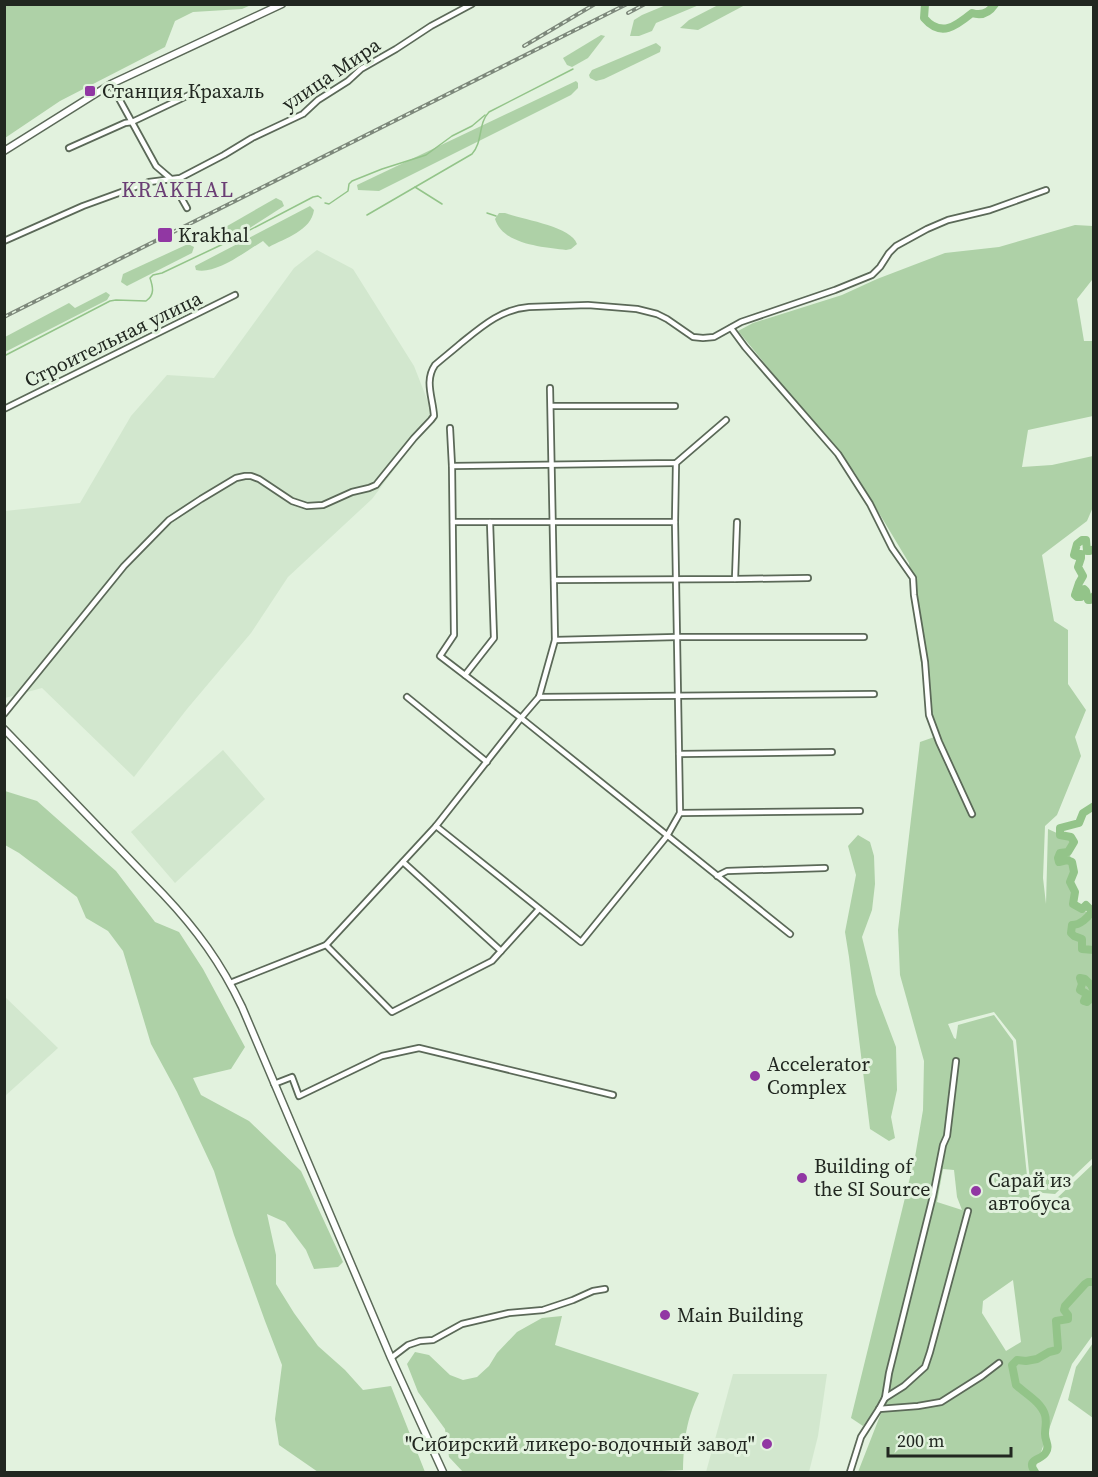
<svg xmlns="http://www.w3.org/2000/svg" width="1098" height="1477" font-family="'Source Serif 4',serif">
<rect width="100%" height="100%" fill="#e2f2de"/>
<g fill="#d2e7ce">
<path d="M317,250L353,269L414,366L434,417L372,499L288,577L251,633L187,709L134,777L42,688L5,698V511L80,503L131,416L167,375L214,378L294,268Z"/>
<path d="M223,750L265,799L175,883L131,832Z"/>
<path d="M4,996L58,1048L5,1096H4Z"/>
<path d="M733,1374H827L818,1436L809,1472H706Z"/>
</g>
<g fill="#aed1a7" fill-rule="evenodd">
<path d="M5,4H251V5L242,9L193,12L175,21L165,47L60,101L5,138Z"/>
<path d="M720,4L745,5L698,30L680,28L689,20Z"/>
<path d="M666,5H699L656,23L652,31L639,36H630L634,20L642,15Z"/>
<path d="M601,35L605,36L588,58L572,67L567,65L563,58Z"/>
<path d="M656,43L661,47L660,52L604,79L596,81L590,78L589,75L592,70Z"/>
<path d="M576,81L578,83V88L571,95L379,191L358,190L357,185Z"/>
<path d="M276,198L282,201L284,206L231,240L209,241L208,237Z"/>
<path d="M310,206L314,210C311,231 285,238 269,247L263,241C246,251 216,275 196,270L195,266Z"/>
<path d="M499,213H505C523,220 571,226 577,244L571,249L566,250C544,247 503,245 495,219Z"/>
<path d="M1075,225L1093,226L1094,274L1092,280L1077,299L1084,341H1093V416L1028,430L1022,467L1052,465L1093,456V507L1087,521L1042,555L1054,621L1068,630V684L1086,710L1075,737L1081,756L1057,815L1045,826L1043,878L1046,904L1048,829L1070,839L1071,895L1094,921L1093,1158L1055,1194L1031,1192L1016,1040L994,1012L948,1024L954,1038L956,1039L958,1025L994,1015L1013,1041L1029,1195L1056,1199L1093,1164V1335L1072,1364L1034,1472H858L883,1408L878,1407L863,1426L851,1418L915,1157L923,1110L924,1061L900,975L898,930L920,742L940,735L931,712L920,658L909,563L855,473L738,331L753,323L842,295L877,279L945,253L999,247ZM943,1169L954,1170L957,1197L962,1210L937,1202ZM1013,1280L1021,1342L1006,1351L982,1313L983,1301Z"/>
<path d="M188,244L194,247L192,253L127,286L121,282L123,274Z"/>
<path d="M106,292L110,295L107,300L5,352V337L69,303L75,308Z"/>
<path d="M5,791L37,801L116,871L155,922L179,932L203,969L245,1047L231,1069L193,1078L201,1095L249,1121L301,1171L343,1262L338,1267L314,1269L306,1250L285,1222L267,1214L276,1255V1284L294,1313L318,1346L345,1370L363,1390L391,1386L425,1472H318L279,1445L275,1419L282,1365L265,1321L234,1235L214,1171L177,1092L151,1044L123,951L108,931L86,918L77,897L19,853L5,845Z"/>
<path d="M858,835L870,842L874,856L875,884L872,910L862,937L876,994L896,1047L897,1090L891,1117L895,1138L889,1141L870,1129L849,957L845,932L856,875L848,846Z"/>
<path d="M562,1316L555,1345L699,1393C686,1421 684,1439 683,1470L639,1472H463L449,1457L445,1429L418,1392L407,1364L415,1352L429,1355L450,1375L463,1380L477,1377L489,1366L497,1353L517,1332L542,1318Z"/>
<path d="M1093,1343V1418L1068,1400L1076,1367Z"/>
</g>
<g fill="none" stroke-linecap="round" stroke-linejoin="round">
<g stroke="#93c489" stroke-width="1.5">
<path d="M415,187L442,204"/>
<path d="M325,203L329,204L348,191L349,184L352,181L382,169L426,155L452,136L472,126L485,115"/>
<path d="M487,213L496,216"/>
<path d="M367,215L472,154C483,142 478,123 489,112L573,69"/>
<path d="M4,356L110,301L116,300L146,301C155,295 153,287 150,278L153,275L162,273L221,245L313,197L318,196L321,198"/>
</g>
<g stroke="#93c489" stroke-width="8">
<path d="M925,4L924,18C941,38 956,26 972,13C981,16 989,13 995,4"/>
<path d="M1094,549L1090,551H1087L1086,540H1082L1077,544L1074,555L1076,556L1079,554H1081V558L1078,567L1083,576L1079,583L1075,595L1077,597H1081L1082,590L1084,589L1086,591L1088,600H1090L1094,596"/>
<path d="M1094,806L1083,813L1079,823L1060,828V835L1071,837L1074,842L1068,852L1060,853L1058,858L1059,862L1067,860L1072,862L1074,872L1070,882L1075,892L1073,904L1082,909L1086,905L1092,911C1088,918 1080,925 1072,925L1071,933L1074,936L1082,939V949L1094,950"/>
<path d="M1094,991L1091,985L1085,979L1080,978L1082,984L1080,990L1087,994L1084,1001L1087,1002L1091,998L1094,1000"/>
<path d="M1035,1472C1025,1458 1042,1461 1046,1452C1050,1446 1045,1441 1045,1434C1045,1428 1047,1421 1045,1415C1041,1402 1026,1394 1016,1385L1012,1365L1017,1360L1026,1361L1037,1359L1049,1352L1057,1350L1058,1348L1056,1321L1068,1319V1315L1064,1310L1065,1306L1085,1284L1088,1282H1094"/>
</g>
<g stroke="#5b6958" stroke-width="8">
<g id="street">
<path d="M111,84L156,166L170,178L187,208"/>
<path d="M69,148L125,123L132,122L191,94"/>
<path d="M4,241L83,206L149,182L180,178L224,155L252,138L303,114L318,100L348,81L361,69L396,49L431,26L472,4"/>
<path d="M731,328L745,347L838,454L870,504L892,548L913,578L914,595L925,662L929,715L939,742L972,814"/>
<path d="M551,406H675"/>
<path d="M4,409L235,295"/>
<path d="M450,428L452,466L454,635L440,656L521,718L790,934"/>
<path d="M452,466L676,463L726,420"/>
<path d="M453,522H675"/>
<path d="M735,579L808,578"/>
<path d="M554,580L735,579L737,522"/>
<path d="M555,640L677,637H864"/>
<path d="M465,675L494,638L490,522"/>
<path d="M407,697L487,762"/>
<path d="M539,697L874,694"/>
<path d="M4,714L124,566L169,520L201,499L236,478L245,476H251L259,479L292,501L307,506L323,505L352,492L369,488L376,485L380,480L414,438L431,420L434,416C433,398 424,381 435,365C443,358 452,351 460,344C481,327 501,309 529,307L588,305L637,309L657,314L667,319L693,337L703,338L714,337L741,322L835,290L872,275L880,267L889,253L896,246L927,229L948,220L990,210L1046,190"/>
<path d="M679,754L832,752"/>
<path d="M680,813L860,811"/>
<path d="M436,826L581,942L667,836L680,813L675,522L676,463"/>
<path d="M403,862L501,951"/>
<path d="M717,876L727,871L825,868"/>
<path d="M326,945L392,1012L492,961L539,909"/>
<path d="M230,983L326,945L436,826L521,718L539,697L555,640L550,388"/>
<path d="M274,1084L292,1077L299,1096L382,1056L419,1048L613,1095"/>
<path d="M391,1358L408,1345L420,1341L433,1340L462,1324L509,1313L543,1310L573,1300L593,1291L605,1289"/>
<path d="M885,1398L904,1386L925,1367L930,1352L968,1211"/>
<path d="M879,1409L918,1406L941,1402L982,1376L999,1363"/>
<path d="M850,1472L861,1437L879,1409L885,1398L889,1373L933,1196L943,1145L947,1136L956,1061"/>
</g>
</g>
<g stroke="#5b6958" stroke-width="9">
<g id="secondary">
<path d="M4,151L111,84L282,4"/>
<path d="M4,729L163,894C197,930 221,963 242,1007L391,1358L443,1472"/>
</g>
</g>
<use href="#street" stroke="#fff" stroke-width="4.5"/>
<use href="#secondary" stroke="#fff" stroke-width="6"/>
<g stroke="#7d887b" stroke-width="4">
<g id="rail">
<path d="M628,13L645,4"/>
<path d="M524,46L595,4"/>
<path d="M4,317L627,4"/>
</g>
</g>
<use href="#rail" stroke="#e2f2de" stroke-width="1.5" stroke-dasharray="4.5" stroke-linecap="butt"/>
</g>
<g fill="#9137a3" stroke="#e2f2de" stroke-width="2">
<rect x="84" y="85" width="12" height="12" rx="3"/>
<rect x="157" y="227" width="16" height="16" rx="3"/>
<circle cx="755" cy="1076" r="6"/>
<circle cx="802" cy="1178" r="6"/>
<circle cx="976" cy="1191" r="6"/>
<circle cx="665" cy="1315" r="6"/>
<circle cx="767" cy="1444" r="6"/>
</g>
<g text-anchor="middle" stroke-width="6" stroke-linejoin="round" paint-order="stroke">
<g font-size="20" fill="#212720" stroke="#e2f2de">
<text transform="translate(331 74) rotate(-34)" y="7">улица Мира</text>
<text transform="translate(113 339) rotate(-26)" y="7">Строительная улица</text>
</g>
<g font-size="20" fill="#212720" stroke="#e2f2de" text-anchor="start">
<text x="102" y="98">Станция Крахаль</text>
<text x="178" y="242">Krakhal</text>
<text x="767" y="1071">Accelerator<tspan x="767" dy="23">Complex</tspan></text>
<text x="814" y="1173">Building of<tspan x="814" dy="23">the SI Source</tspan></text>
<text x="988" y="1187">Сарай из<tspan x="988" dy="23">автобуса</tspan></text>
<text x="677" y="1322">Main Building</text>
<text x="755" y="1451" text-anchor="end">"Сибирский ликеро-водочный завод"</text>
</g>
<g font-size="22" letter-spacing="1.5" fill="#6a3e74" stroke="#e2f2de">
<text x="178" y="197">KRAKHAL</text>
</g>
</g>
<rect width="1098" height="1477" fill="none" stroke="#212720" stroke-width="12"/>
<path d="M888 1447v9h123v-9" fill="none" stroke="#212720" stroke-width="3"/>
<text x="897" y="1447" font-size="18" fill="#212720" stroke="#e2f2de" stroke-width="4.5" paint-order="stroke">200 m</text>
</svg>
